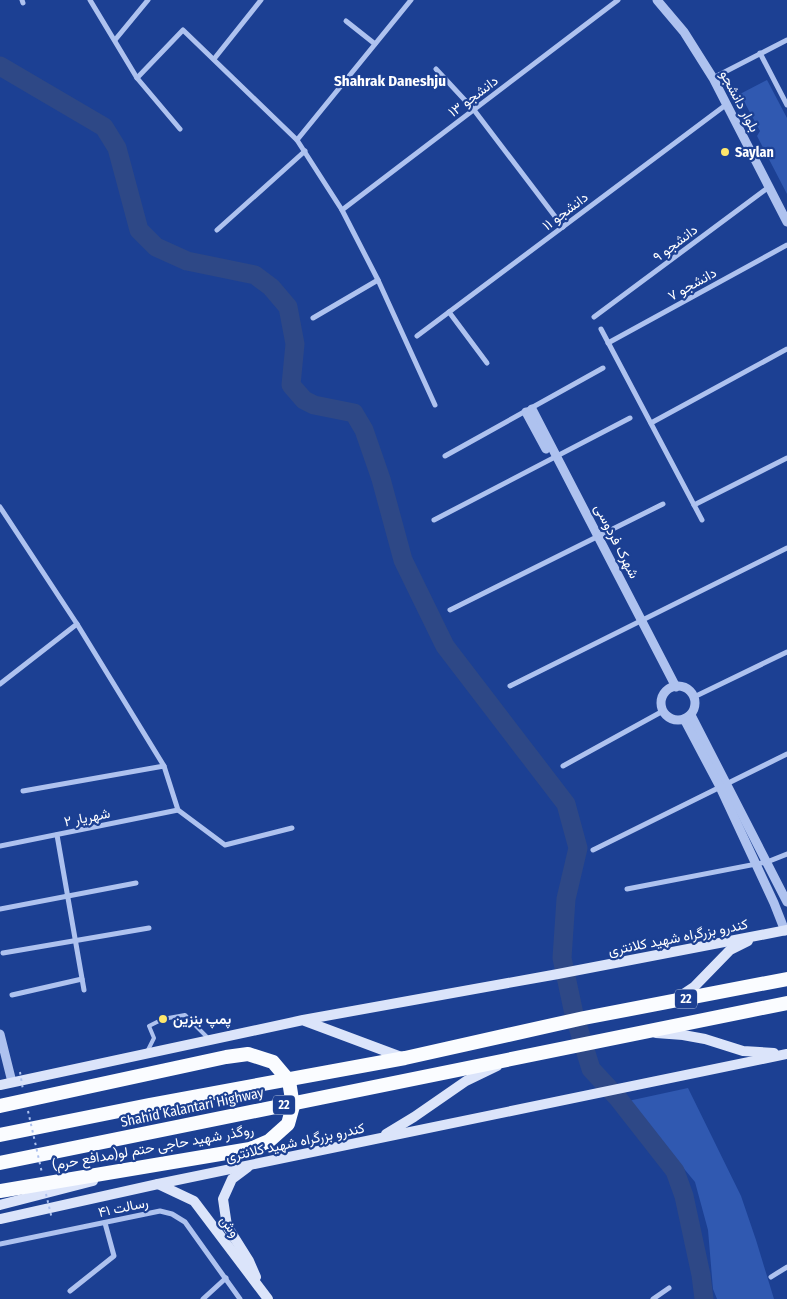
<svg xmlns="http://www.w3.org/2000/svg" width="787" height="1299" font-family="'Fira Sans Condensed',Vazirmatn,sans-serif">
<rect width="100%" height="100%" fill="#1c4093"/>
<g fill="#3059b1">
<path d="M767,80L787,118V194L757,136L760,131L740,94Z"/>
<path d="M688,1088L741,1196L756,1240L774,1299H717L713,1289L708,1230L695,1182L628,1101Z"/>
</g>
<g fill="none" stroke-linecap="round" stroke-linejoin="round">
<path stroke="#2e4886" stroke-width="19" d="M0,66L104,127L117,148L139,230L156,247L187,261L255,275L271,287L288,307L295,344L291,385L304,400L314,405L354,413L364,430L381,479L403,560L445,646L566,804L578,848L566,899L562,958L574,1014L591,1069L617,1097L675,1171L684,1196L701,1275L704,1299"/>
<path stroke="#aec2ef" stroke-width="4" d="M147,1052L154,1038L149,1026L163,1019L185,1015L208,1038"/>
<g stroke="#aec2ef" stroke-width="5">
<path d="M22,0L23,3"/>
<path d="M90,0L137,78L180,129"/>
<path d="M346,21L375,44"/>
<path d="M115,40L148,0"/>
<path d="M760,53L787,105"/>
<path d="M214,59L261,0"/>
<path d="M436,69L474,110L563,227"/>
<path d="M137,78L183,30L297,140L342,210L378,280L435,405"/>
<path d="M713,78L787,40"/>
<path d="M297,140L411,0"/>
<path d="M342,210L618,0"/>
<path d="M217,230L305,151"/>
<path d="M449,312L487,363"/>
<path d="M594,317L769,187"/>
<path d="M313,318L378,280"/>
<path d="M601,329L702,520"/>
<path d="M417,336L727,104"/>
<path d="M608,343L787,245"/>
<path d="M651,423L787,349"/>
<path d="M445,456L603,368"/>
<path d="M694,505L787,458"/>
<path d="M0,507L77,624L164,766L178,810L225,845L292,828"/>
<path d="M434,520L630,418"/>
<path d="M450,610L663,504"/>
<path d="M0,684L77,624"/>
<path d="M510,686L787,548"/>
<path d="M694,697L787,652"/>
<path d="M563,766L663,711"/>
<path d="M23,791L164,766"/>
<path d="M57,835L84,990"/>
<path d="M0,846L178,810"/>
<path d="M593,850L787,754"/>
<path d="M627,889L767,862L787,854"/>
<path d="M0,909L136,883"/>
<path d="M3,953L149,928"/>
<path d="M12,995L82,979"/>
<path d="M0,1244L160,1211L172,1214L185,1222L240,1299"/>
<path d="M771,1277L787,1267"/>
<path d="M70,1291L114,1256L105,1223"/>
<path d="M203,1299L226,1278"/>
<path d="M653,1299L669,1288"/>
</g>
<g stroke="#aec2ef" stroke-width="9">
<path d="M657,0L684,32L713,78L787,222"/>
<path d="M532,409L676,687"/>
<path d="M526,412L546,449"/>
<circle cx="678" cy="703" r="17"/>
<path d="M691,715L787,902"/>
<path d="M684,719L720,787L774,903L785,931"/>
<path d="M0,1034L12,1082"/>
</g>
<g stroke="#dbe4fa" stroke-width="10">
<path d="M676,999L694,987L730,950L748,941"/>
<path d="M305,1021L404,1058"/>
<path d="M656,1033L683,1035L705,1039L743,1051L774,1053"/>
<path d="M0,1085L303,1020L558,974L787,930"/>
<path d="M386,1134L414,1117L466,1081L497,1066"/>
<path d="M248,1167L232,1179L223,1199L227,1226L249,1261L256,1277"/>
<path d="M158,1184L194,1201L268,1299"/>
<path d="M0,1205L93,1181"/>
<path d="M0,1219L158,1184L787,1054"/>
</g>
<g stroke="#fafcff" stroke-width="14">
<path d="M0,1135L149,1105L405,1058L584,1018L787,979"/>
<path d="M0,1163L787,1003"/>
</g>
<g stroke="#aec2ef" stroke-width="2" stroke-dasharray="2.5 4" stroke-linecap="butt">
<path d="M20,1072L23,1090"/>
<path d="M28,1111L42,1173"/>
<path d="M46,1194L52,1219"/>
</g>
<path stroke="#fafcff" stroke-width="14" d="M0,1106L226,1057L248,1054L273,1062L289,1081L293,1106L288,1124L269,1141L250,1149L0,1191"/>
</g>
<g fill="#fee76c" stroke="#1c4093" stroke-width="2">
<circle cx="725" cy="152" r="5"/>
<circle cx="163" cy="1019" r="5"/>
</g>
<g text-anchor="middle" stroke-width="4.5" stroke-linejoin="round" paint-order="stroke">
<g fill="#1c4093" stroke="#bbc6df" stroke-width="1">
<rect x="675" y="989.5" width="22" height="19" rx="4"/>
<rect x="273" y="1095.5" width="22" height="19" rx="4"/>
</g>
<g font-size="12" font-weight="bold" fill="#fff">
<text x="686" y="1003">22</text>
<text x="284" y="1109">22</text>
</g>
<g font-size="14" fill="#fff" stroke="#1c4093">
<text transform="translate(473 96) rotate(-37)" y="5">دانشجو ۱۳</text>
<text transform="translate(740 101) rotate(62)" y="5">بلوار دانشجو</text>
<text transform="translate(565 211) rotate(-37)" y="5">دانشجو ۱۱</text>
<text transform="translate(675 243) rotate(-37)" y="5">دانشجو ۹</text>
<text transform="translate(692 284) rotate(-29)" y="5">دانشجو ۷</text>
<text transform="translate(617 541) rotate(63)" y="5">شهرک فردوسی</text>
<text transform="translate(87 817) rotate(-11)" y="5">۲ شهریار</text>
<text transform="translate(678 937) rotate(-11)" y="5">کندرو بزرگراه شهید کلانتری</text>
<text transform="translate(192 1107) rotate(-12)" y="5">Shahid Kalantari Highway</text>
<text transform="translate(295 1142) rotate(-12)" y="5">کندرو بزرگراه شهید کلانتری</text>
<text transform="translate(153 1147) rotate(-10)" y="5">روگذر شهید حاجی حتم لو(مدافع حرم)</text>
<text transform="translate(123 1207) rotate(-12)" y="5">۴۱ رسالت</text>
<text transform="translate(230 1226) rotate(53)" y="5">وش</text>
</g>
<g font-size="14" font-weight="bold" fill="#fff" stroke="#1c4093" text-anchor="start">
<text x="735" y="157">Saylan</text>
<text x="173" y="1024">پمپ بنزین</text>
</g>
<g font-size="15" font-weight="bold" fill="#fff" stroke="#1c4093">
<text x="390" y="86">Shahrak Daneshju</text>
</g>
</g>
</svg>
